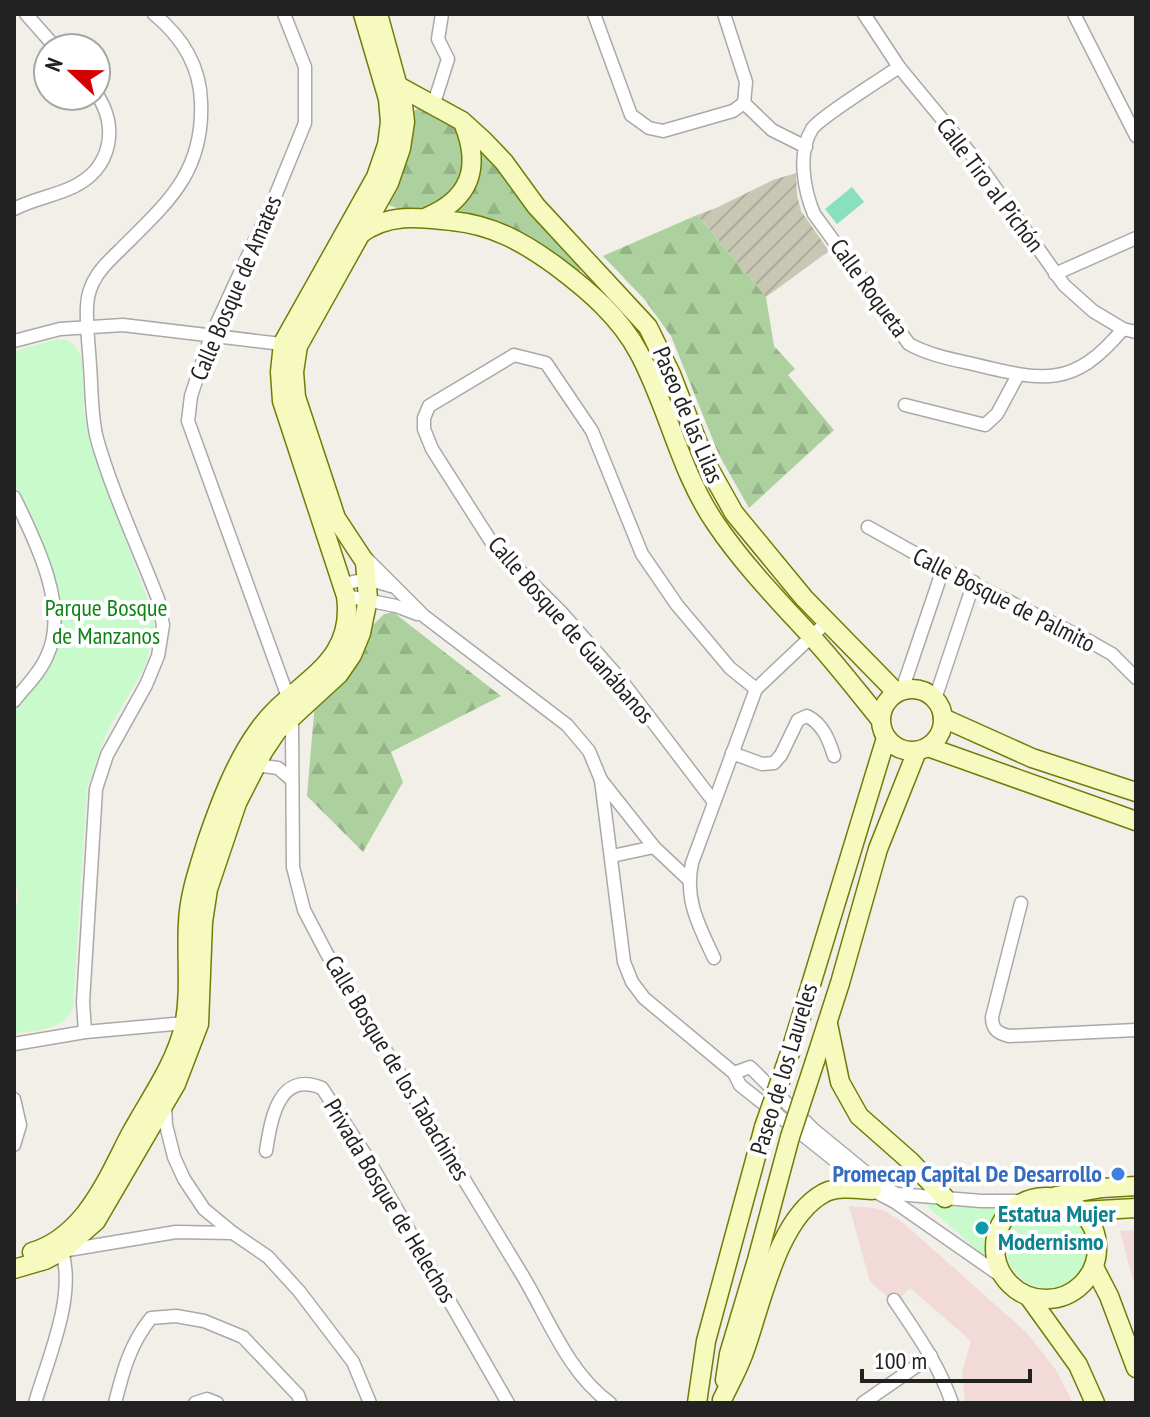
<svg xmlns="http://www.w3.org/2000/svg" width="1150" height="1417" font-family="'PT Sans Narrow',sans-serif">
<defs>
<pattern id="construction-furrows" width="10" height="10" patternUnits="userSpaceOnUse" patternTransform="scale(2)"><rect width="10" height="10" fill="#c7c7b4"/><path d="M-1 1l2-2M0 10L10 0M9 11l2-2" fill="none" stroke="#abab9a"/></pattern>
<pattern id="forest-firs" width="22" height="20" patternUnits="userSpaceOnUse" patternTransform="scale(2)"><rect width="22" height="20" fill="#add19e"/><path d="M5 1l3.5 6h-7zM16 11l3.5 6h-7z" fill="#95b388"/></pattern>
</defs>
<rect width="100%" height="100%" fill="#f2efe9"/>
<g fill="#f2dad9">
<path d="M849,1206L875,1208L885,1211L898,1219L917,1235L1027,1333L1056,1370L1073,1403H965L962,1372L971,1341L910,1288L895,1303L870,1282Z"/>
<path d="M1136,1230V1292L1120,1231Z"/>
</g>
<path fill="url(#construction-furrows)" d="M796,173L797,195L801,211L829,251L766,297L697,215L716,208L773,180Z"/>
<g fill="url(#forest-firs)">
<path d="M421,106L456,123L464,146L462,178L441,204L411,213L383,203L413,112Z"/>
<path d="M476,146C514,185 542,231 582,268L577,274L448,215Z"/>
<path d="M697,215L766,297L774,346L795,369L788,375L834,430L749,508L719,455L671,336L645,300L603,256Z"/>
<path d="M393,612L501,696L391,752L403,782L363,852L307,796L315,701L373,625L384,614Z"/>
</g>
<g fill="#c8facc">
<path d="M58,339L66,340L74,345L82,357L84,410L89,441L154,617V634L144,668L106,734L87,788L73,1008C64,1031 35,1030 14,1034V919L18,897L14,869V711L47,669L55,653L59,636L57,598L48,554L14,483V351Z"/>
<path d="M919,1199L1000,1208L985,1257Z"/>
<circle cx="1047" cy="1247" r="41"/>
</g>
<path fill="#88e0be" d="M852,187L864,202L837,224L825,209Z"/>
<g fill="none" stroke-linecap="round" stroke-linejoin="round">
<g stroke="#a9a9a9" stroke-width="15">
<g id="street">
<path d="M26,14L56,48"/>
<path d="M284,14L305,67V123L274,199L211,336L191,396L188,421L288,697L292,724L293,867L304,910L327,954C392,1060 457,1166 521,1273C548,1317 567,1372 610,1403"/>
<path d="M594,14L631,115L649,128L663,131L733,111L744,103"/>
<path d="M724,14L746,82L744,103"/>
<path d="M864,14L899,67L975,159L1064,285L1093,311L1123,329L1136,332"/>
<path d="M1074,14L1136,136"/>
<path d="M899,67C883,78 819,118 812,129C797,153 804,190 814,214L909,344C929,355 951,359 973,364C1043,381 1073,389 1123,329"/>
<path d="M434,103L448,59L438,39L442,14"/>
<path d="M744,103L772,130L806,147"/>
<path d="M14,209C33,199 54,196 73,187C112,168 119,127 96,93"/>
<path d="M1055,274L1136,238"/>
<path d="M14,341L60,329L123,325L290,345"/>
<path d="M905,405L985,425L997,414L1018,375"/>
<path d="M14,497C35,540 70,608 47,656C40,673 25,687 14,701"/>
<path d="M868,527L943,569L1089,641L1112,654L1136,678"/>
<path d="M364,556L424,616L567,725L589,751L601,780L624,962L632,982L644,998L734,1073L740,1085L872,1190L895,1202L1004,1278"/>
<path d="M343,584L367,579L391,586"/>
<path d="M346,596L396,606L417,614"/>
<path d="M902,690L943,569"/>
<path d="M935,699L974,582"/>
<path d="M732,753L762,764L774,763L781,755L798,720L807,716C823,724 829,740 834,756"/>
<path d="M256,765L278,768L292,780"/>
<path d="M601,780L654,847"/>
<path d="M714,802L621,680L561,612L492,543L432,449L424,429V418L429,406L514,355L546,363L592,431L642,554L677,605L730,668L756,689"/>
<path d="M612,856L654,847L688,879"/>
<path d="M1021,903L992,1017C992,1030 998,1033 1009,1036L1136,1030"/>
<path d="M714,958C699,926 684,899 692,863L756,689L828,621"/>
<path d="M85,1032L83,1002L96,789L107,755L146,685L158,656L163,625L158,599C138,547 112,492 97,439C91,416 92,391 90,366C89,347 86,326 87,306C88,281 103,266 120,250C167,203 204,173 201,102C200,65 182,37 154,14"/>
<path d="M14,1044L85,1032L185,1023"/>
<path d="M734,1073L750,1067L814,1130L886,1189L897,1194L981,1201H1022"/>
<path d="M14,1099L20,1125L14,1145"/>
<path d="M165,1105L166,1125L174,1157L184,1179L204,1209L233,1233L268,1257L299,1291L353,1362L370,1403"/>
<path d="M266,1151C271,1120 278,1070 322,1088L365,1154L508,1403"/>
<path d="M894,1300C917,1334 939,1365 952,1403"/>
<path d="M35,1403C48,1358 76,1297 62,1251L176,1232L233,1233"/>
<path d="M115,1403C123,1371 130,1344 151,1318L176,1316L204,1321L243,1337L298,1395L301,1403"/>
<path d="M195,1403L207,1399L217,1403"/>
<path d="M863,1403L931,1356"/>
</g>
</g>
<g stroke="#707d05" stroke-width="21">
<g id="secondary">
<path d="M400,87L462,121L484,141L504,162L536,206L648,327L671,374L705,461L734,513L804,598L896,692"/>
<path d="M427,217C470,199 481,168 464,125"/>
<path d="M359,235C387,213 419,217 452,221C493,225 523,242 556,266C588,290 620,317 639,353C669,409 680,472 716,524C743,564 777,599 810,635C835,662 857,691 880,719"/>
<circle cx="912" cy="720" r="31"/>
<path d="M943,718L1032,758L1136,792"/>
<path d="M928,747L1136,821"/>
<path d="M828,1024L840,1082L859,1116L910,1161L945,1198"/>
<path d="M791,1050L886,738"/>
<path d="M815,1061L840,983L878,849L917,751"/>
<path d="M1056,1196L1102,1188L1136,1186"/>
<circle cx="1046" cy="1248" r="51"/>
<path d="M1082,1211L1136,1208"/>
<path d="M32,1252C53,1246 72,1230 85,1214C104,1190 116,1162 130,1135C149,1100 175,1065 184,1026C191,993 186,957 188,923C189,895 199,867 207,841C220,803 235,763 258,731C292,681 356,668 346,596L282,401L280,372L283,343L376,177L387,145L390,122L388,99L363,14"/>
<path d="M1094,1267L1109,1296L1136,1368"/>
<path d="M14,1269L45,1260L62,1251L96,1221L176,1084L199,1024L203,922L208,889L237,803L263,752L277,731L339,674L352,655L361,633L368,599L365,562L336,518L296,397L294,372L298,346L389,183L401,148L405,122L403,105L378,14"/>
<path d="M1029,1297L1078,1365L1095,1403"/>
<path d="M725,1380L729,1354L757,1260L790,1137"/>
<path d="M722,1400C729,1385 737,1371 743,1355C761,1308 776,1219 824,1193C838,1186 857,1189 872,1190"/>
<path d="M697,1403L706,1341L764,1127"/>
</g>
</g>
<use href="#street" stroke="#fff" stroke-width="12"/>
<use href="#secondary" stroke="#f7fabf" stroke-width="18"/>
<g stroke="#707d05" stroke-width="21" stroke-linecap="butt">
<g id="secondary-bridge">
<path d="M764,1127L791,1050"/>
<path d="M790,1137L815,1061"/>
</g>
</g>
<use href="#secondary-bridge" stroke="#f7fabf" stroke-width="18"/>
</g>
<circle fill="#3f7fe0" stroke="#fff" stroke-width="3" cx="1118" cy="1174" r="8"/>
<circle fill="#0f9aa8" stroke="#fff" stroke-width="3" cx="982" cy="1228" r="8"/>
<g text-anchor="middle" stroke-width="8" stroke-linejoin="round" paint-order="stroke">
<g font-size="24" fill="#222" stroke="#fff">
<text transform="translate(990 185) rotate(53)" y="8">Calle Tiro al Pichón</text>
<text transform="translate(236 288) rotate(-67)" y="8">Calle Bosque de Amates</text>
<text transform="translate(869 288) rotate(54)" y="8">Calle Roqueta</text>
<text transform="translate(688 415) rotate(67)" y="8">Paseo de las Lilas</text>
<text transform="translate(1004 600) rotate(27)" y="8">Calle Bosque de Palmito</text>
<text transform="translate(571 630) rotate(49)" y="8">Calle Bosque de Guanábanos</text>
<text transform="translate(397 1068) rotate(59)" y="8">Calle Bosque de los Tabachines</text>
<text transform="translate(784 1069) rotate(-73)" y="8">Paseo de los Laureles</text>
<text transform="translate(390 1201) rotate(59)" y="8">Privada Bosque de Helechos</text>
</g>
<g font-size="24" fill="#0c8416" stroke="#fff">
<text x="106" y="616">Parque Bosque<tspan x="106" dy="28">de Manzanos</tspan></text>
</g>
<g font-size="24" font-weight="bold" fill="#366cbe" stroke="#fff" text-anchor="end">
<text x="1102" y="1182">Promecap Capital De Desarrollo</text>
</g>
<g font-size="24" font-weight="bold" fill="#0d838f" stroke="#fff" text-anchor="start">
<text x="998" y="1222">Estatua Mujer<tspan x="998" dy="28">Modernismo</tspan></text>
</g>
</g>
<rect width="1150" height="1417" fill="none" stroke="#222222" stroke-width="32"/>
<g transform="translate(72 72) rotate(292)"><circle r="38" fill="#ffffff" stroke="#a7a7a7" stroke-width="2"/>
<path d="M0-6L14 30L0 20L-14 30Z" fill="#d40000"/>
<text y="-12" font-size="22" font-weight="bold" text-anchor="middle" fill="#222222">N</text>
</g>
<path d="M862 1369v12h168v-12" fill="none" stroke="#222222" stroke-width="4"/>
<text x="874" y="1369" font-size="24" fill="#222222" stroke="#ffffff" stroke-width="6" paint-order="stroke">100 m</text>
</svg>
